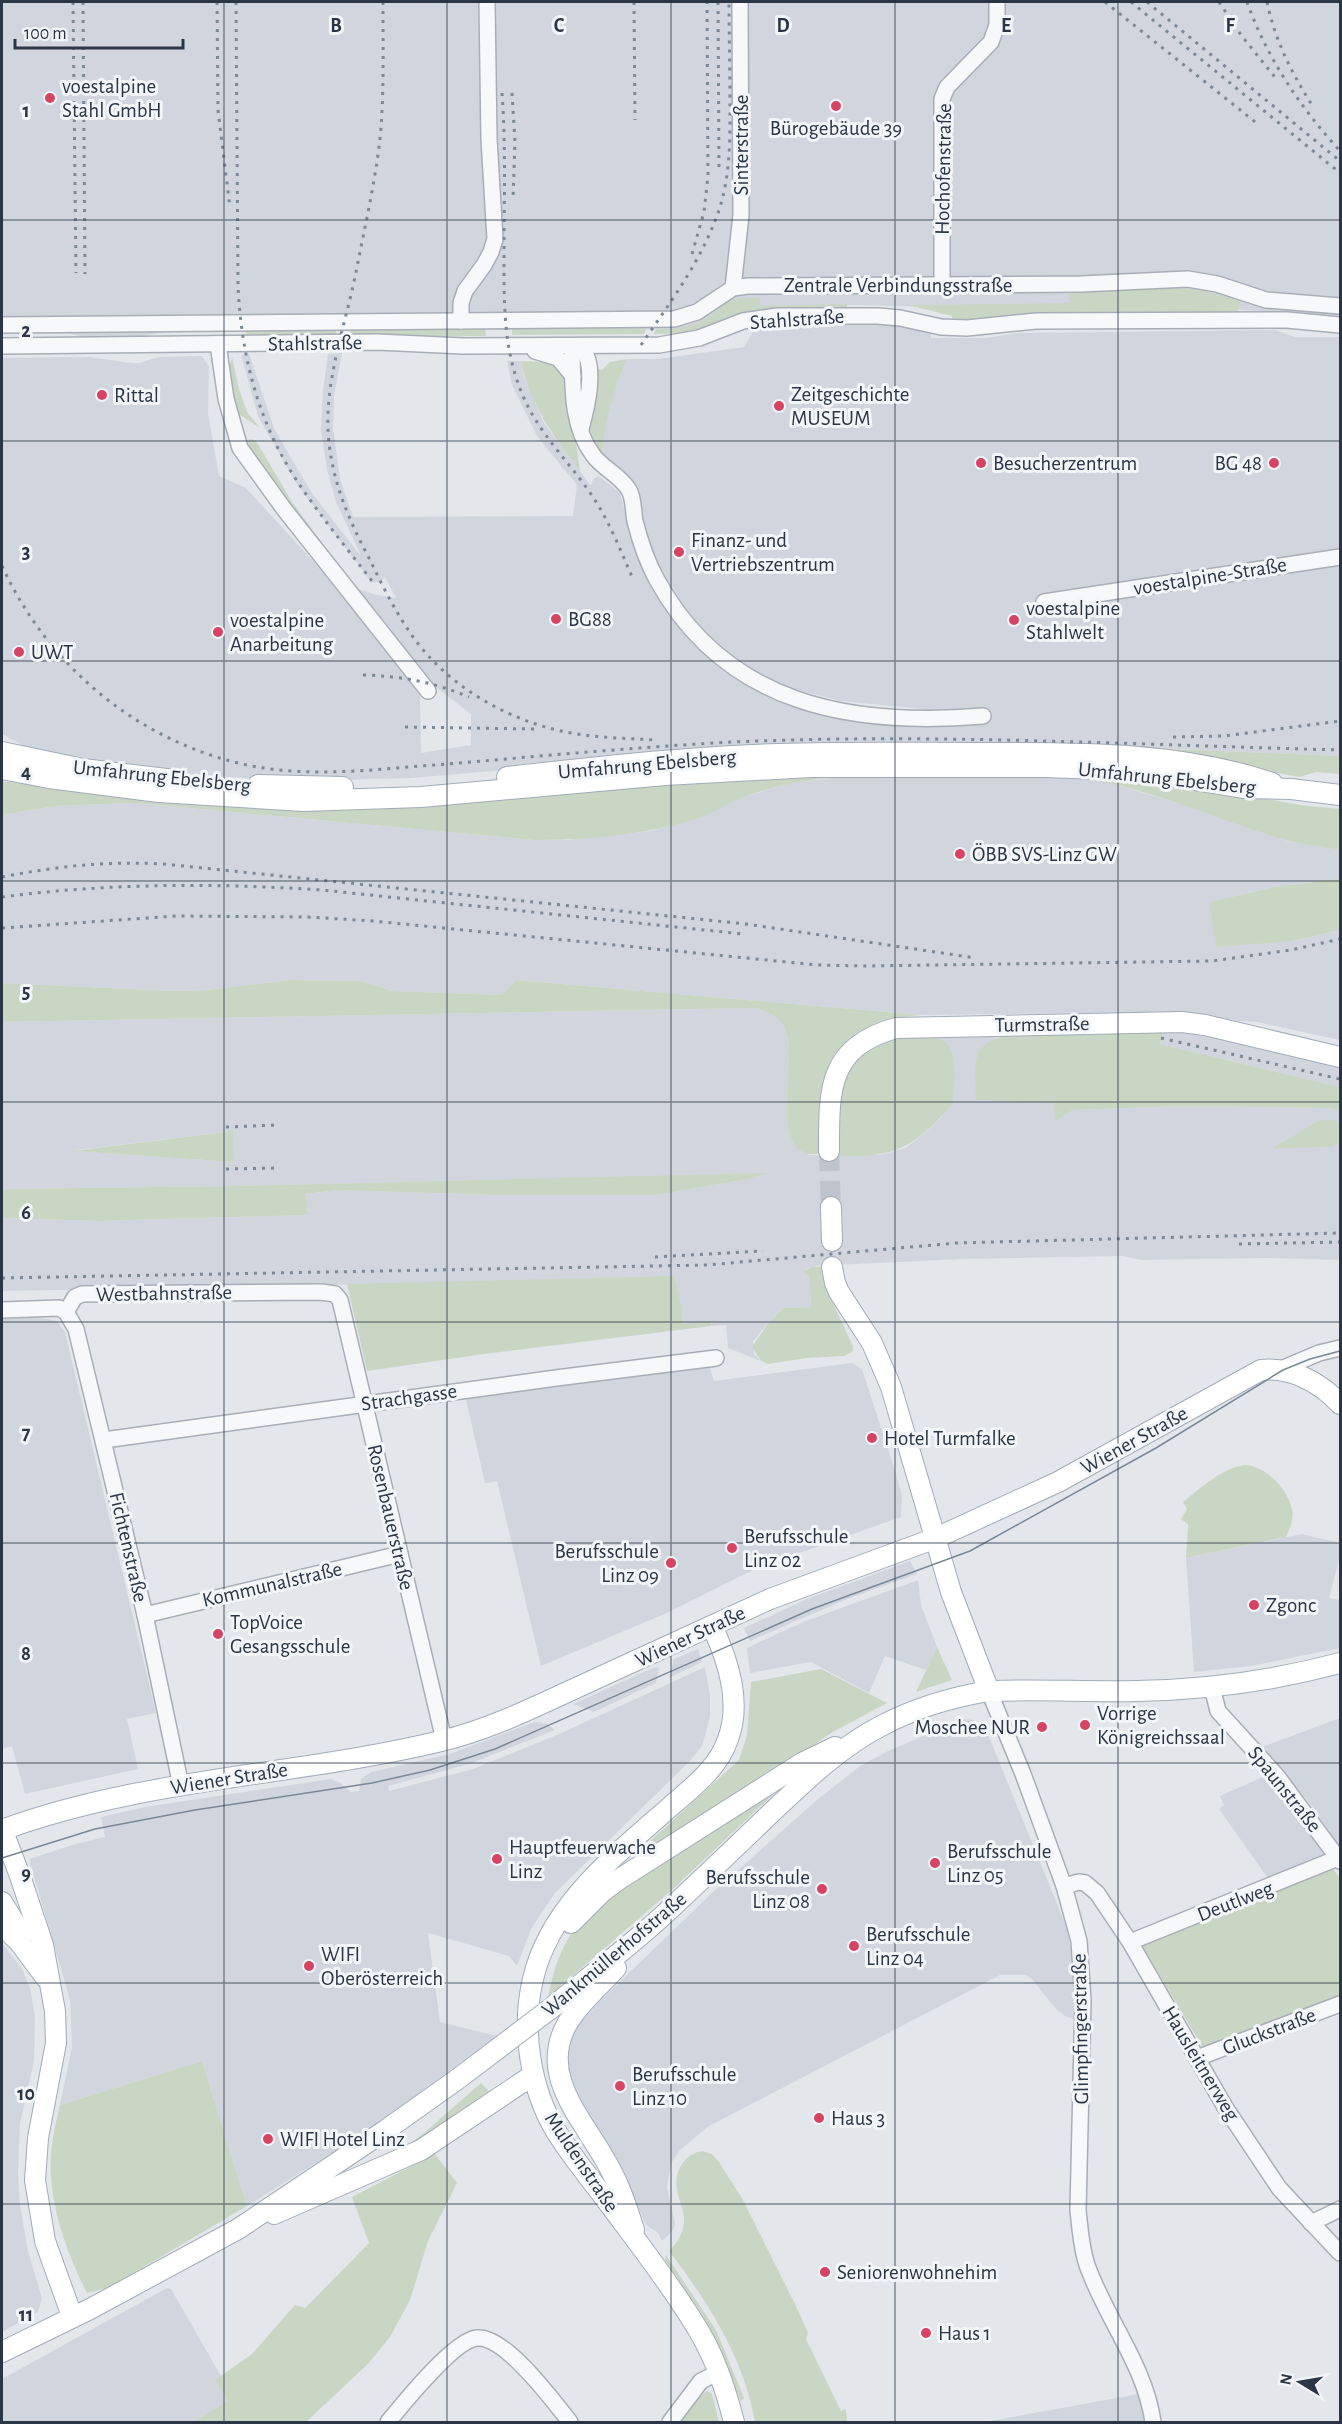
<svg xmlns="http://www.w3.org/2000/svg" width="1342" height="2424" font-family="'Alegreya Sans',sans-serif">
<rect width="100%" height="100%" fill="#e3e7ec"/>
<g fill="#d1d6de" fill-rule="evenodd">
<path d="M2,2H1340V316L1179,306L976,308L853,305L722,310L706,324L684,329L166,332L135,337L115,338H86L61,331L2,332Z"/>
<path d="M789,322L896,324L931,333V338H987L1017,333L1275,330L1295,337H1340V756L1125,747L529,768L412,778L291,781L160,773L34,751L2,734V358L89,357L132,363H140L158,357L202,356L209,367L208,413L219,476L246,488L346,597L415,686L420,695L421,753L471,745V714L438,689L418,669L355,588L377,595L396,598L385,577L381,581L372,583L296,483L258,416L241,355L249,354L274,428L291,458L314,496L361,556L336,502L327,470L321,430L323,391L328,354L342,353L334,396L333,428L340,479L353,517L573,516L577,485L537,436L512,385L507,361H521L524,377L544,423L591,486L593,479L599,476L620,493L624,507L627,508L651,580L669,613L692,640L717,663L745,684L774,698L793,705L849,717L970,709L930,710L842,701L789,688L741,663L718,645L698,625L679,601L663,574L651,547L642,519L634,482L602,456L605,425L612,396L627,359H658L744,347L757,325Z"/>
<path d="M852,775L1070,776L1104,781L1197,809L1288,841L1340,850V879L1274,887L1209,902L1213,921L1258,942L1293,941L1340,930V1040L1257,1022L1238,1021L1183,1012L922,1015L516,980L501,995L393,991L362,981L290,980L206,990L175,991L2,983V815L55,806L135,803L534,840H567L651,831L695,819L744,797L787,784Z"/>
<path d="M755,1008L767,1012L780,1020L786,1031L790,1057L788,1095L809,1155H880L906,1148L927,1131L942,1116L941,1039L910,1036L1006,1035L994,1038L1055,1103V1120L1073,1110L1183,1106L1326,1108L1340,1110L1339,1144L1340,1141V1260L1269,1258L1141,1260L1123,1256L964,1259L812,1266L807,1268L809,1276L811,1307L783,1308L769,1322L753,1341L754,1354L761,1361L728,1348L726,1325L711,1326L709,1322L683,1324L682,1309L435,1283L2,1291V1218L98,1221L308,1215L306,1194L338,1190L492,1195H657L748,1179L765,1174L235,1186L2,1189V1022ZM233,1131V1162L76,1151V1150Z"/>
<path d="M1181,1030L1204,1033L1340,1066V1087L1160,1044L1163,1031Z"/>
<path d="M36,1317L57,1321L65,1332L156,1713L127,1719L138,1769L25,1794L12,1746L2,1749V1319Z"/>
<path d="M852,1363L862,1369L895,1471L902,1495L901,1517L757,1568L667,1613L541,1666L497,1481L485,1483L465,1395L705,1365L710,1368L714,1381Z"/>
<path d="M1302,1534L1340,1543V1556L1329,1598L1340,1600V1648L1251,1666L1194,1672L1186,1558Z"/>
<path d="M910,1561L917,1574L847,1599L750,1641L744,1628L807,1599Z"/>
<path d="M918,1580L921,1605L937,1647L926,1670L885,1656L869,1693L811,1662L750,1673L747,1648L803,1622Z"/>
<path d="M698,1649L702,1662L669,1678L674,1659Z"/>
<path d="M655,1667L659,1668L656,1683L594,1712L573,1704Z"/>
<path d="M705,1667L710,1695V1717L702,1746L690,1761L555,1893L531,1929L517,1966L509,1956L428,1933L440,2022L497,2036L367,2131L247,2206L202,2061L60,2105L72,2047L70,2000L29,1859L76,1844L105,1837L101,1817L145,1807L330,1779L339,1782L351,1792L359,1791L361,1779L371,1772L450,1754L534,1722L546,1723L555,1730L469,1764L388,1786L389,1791L473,1769L557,1735Z"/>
<path d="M1340,1718V1847L1312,1806L1262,1747Z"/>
<path d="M964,1719L973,1720L985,1727L1066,1926L1072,1954L1074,2019L1065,2016L1057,2010L1031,1978L1025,1975H1000L709,2126L680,2150L671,2163L667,2187L675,2223L673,2230L662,2241L658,2233L646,2225L626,2180L577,2096L569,2074L567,2060L569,2047L576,2028L602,1999L712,1893L817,1800L860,1766L888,1751Z"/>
<path d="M1265,1776L1326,1856L1270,1881L1219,1809L1224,1805L1220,1796Z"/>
<path d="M2,1943L22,1969L30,1988L35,2016L34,2061L20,2123L18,2172L20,2205L28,2251L42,2298L38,2312L2,2332Z"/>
<path d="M167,2288L171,2289L221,2376L215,2380L227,2401L194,2422H2V2379Z"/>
<path d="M1139,2394L1146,2422H985Z"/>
</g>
<g fill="#cad6c4">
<path d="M1157,288L1198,289L1241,301L1237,314L971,322L952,318V316L908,305L1069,303V294Z"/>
<path d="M738,298H760V306L847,304V308L765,310L750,312L707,328L684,333L653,334L656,329C675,329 694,328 710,316C719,308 726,302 738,298Z"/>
<path d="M512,328L646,329L644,334L512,335Z"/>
<path d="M485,329L486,336L348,337V330Z"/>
<path d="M336,330V337L246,338V331Z"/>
<path d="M232,357L239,389L247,412L260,428L237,413L228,373Z"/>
<path d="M627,359C613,391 605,421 602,456L588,434V425L594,408L598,369L602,370L610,362Z"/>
<path d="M521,361L547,362L566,373L580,471C554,437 529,404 521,361Z"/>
<path d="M249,439L255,440L258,444L292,502L355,588L258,462L248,446Z"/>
<path d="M1125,747L1340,756V774L1316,772L1300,777Z"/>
<path d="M1084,773L1225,791L1300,805L1340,809V850C1323,847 1304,845 1286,840C1214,819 1146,786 1070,776Z"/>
<path d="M852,775C815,779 778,784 744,797C727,804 711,815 693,820C642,835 587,840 534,840L135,803L55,806L2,815V781L88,793L155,800Z"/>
<path d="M1340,879V930L1293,941L1216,947L1209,902L1274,887Z"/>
<path d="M290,980L362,981L393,991L501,995L516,980L922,1015C912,1016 900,1017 890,1019C878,1021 866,1028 856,1035C816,1064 819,1109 818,1154C761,1159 806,1050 780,1021C774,1014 763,1011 755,1008L2,1022V983L175,991L206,990Z"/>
<path d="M1163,1031L1160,1044L1340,1087V1110L1326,1108L1183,1106L1073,1110L1055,1121L1054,1103L976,1100C975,1067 968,1045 1006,1035H1094Z"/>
<path d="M910,1036C919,1036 934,1035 943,1040C960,1051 953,1085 953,1103C916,1146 897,1158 840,1156C840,1091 832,1048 910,1036Z"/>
<path d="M1325,1120H1334L1340,1124V1141L1333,1147L1273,1148L1318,1121Z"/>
<path d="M233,1131L234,1162L72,1151Z"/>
<path d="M768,1173L748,1179L657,1195H492L338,1190L306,1194L308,1215L98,1221L2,1218V1189L235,1186Z"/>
<path d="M812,1266L822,1267L829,1295L853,1346V1351L845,1356L807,1358L768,1364L761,1361L752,1347L769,1322L783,1308L811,1307L809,1276L804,1272Z"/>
<path d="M674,1276L682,1309L683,1324L710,1321L711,1326L484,1354L367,1371L347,1284Z"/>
<path d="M1245,1465C1266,1466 1287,1488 1292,1509C1294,1519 1290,1528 1286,1537L1186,1558L1188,1527V1524L1181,1519L1187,1509L1183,1502C1201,1488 1222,1468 1245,1465Z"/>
<path d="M937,1647L952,1680L916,1692Z"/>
<path d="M821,1669L887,1703L831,1733L743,1794L645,1856L636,1854L739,1760L747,1735L751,1682Z"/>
<path d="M800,1769L673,1889L548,1997C556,1956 567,1934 595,1904Z"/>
<path d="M1332,1867L1340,1879V2000L1205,2051L1140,1942Z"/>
<path d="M202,2061L247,2206L108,2288L87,2293C66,2251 48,2203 51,2155C52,2138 56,2122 60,2105Z"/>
<path d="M481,2083L494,2096L376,2167L424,2133Z"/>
<path d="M702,2151L712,2154L719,2162L743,2200L798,2310L808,2333L806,2339L841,2411L846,2409L847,2422H755C744,2358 708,2302 669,2251C677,2243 683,2234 684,2223C685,2211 679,2202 677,2190C674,2173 683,2154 702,2151Z"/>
<path d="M435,2154L457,2183L428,2241L410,2300L390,2337L368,2364L306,2422H194L227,2401L215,2380L252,2354L295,2305L305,2308L369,2243L352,2197Z"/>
<path d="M666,2255L716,2330L744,2398L741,2401L715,2339L702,2314L665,2260Z"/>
<path d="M707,2391L712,2394L719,2422H680L696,2400Z"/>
</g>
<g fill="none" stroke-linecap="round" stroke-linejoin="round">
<path stroke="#bec4cb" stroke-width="20" stroke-dasharray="20 10" stroke-linecap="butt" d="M829,1151L831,1207"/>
<g stroke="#a8aeb7" stroke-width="18">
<g id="minor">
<path d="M942,285V99L947,87L991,42L997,25V2"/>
<path d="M733,288L741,215L740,2"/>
<path d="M461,321V303L465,291L484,265L491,252L495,239L489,139L487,2"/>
<path d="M2,325L674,319L697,312L733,288L748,286L1081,284L1188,279L1217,284L1266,300L1340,306"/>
<path d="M218,344L226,399L240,448L284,509L428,691"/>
<path d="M2,346L377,342L463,346L659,345L699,338L743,321L777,316H878L900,318L941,327L967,328L1036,321L1287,320L1340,325"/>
<path d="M572,346C573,382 570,425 593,455C603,469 620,475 629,490C634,499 633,511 635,521C640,541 647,562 657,580C726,705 851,727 983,716"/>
<path d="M580,346C598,363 587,407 581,429"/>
<path d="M535,351L558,358L573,376"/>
<path d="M1044,602L1340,557"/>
<path d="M2,1310L59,1308L66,1312L76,1329L145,1615L181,1786"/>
<path d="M66,1312L75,1297L82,1294L321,1292L335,1294L340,1300L444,1740"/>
<path d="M1279,1370L1319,1353L1340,1348"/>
<path d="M104,1440L556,1378L716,1358"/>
<path d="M145,1615L400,1554"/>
<path d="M1212,1687L1218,1711L1277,1776L1340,1861"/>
<path d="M989,1691L1023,1774L1064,1886L1079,1941L1083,2001L1078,2210C1080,2228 1081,2247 1087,2265C1106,2319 1145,2365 1153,2422"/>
<path d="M1064,1886L1079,1882L1085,1883L1097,1893L1130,1942L1225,2107L1279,2188L1340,2253"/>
<path d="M1130,1942L1338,1858"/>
<path d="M1197,2058L1340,2004"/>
<path d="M1311,2223L1340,2209"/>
<path d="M388,2422C403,2404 454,2340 477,2338C505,2335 554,2402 570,2422"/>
<path d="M670,2422L701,2381L719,2372"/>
</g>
</g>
<g stroke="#a1acb8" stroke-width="22">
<g id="major">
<path d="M2,752L83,769L175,780"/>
<path d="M2,769L49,778L159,792L303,801L421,797L665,775L811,767H1044L1134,770L1243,788L1291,789L1340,795"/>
<path d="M507,777C572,770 637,762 702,758C794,751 886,753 979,753C1076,753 1179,751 1272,783"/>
<path d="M258,785L343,787"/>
<path d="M829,1151C829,1091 827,1047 896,1028L1182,1022L1205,1025L1340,1057"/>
<path d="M831,1207L832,1241"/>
<path d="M832,1267L835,1283L839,1292L872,1343L891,1387L951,1592L989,1691"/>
<path d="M712,1626C728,1660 742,1702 728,1739C719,1767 693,1787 671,1806C617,1854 550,1905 533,1979C521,2029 530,2089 557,2133C571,2155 588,2176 604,2197C635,2239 667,2279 694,2323C714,2354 725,2387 734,2422"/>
<path d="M2,1829L20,1876L43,1945L55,2011L56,2043L38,2138L35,2180L45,2241L72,2316"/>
<path d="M2,1830C143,1778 296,1776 441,1741C492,1729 541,1704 589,1682C649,1654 710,1627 770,1599L936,1538L1058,1482L1261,1370C1291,1367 1320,1382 1340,1404"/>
<path d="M2,1902L22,1935"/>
<path d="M571,1923L602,1892L618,1880L802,1763L835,1747"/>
<path d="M2,1925L20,1943L46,1978"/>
<path d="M616,1968C600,1986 579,2003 567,2024C539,2074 580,2116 604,2158C618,2181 626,2204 634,2230"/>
<path d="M554,2006C592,1974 633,1944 669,1910C703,1878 737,1846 771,1813C804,1782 840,1747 881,1726C915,1708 952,1697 989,1691C1038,1689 1087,1692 1136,1691C1206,1690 1273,1681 1340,1663"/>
<path d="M274,2214L421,2150L533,2075"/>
<path d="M2,2352L90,2309L238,2229L386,2130L459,2078"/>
</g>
</g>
<use href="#minor" stroke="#f6f8fa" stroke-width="15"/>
<use href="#major" stroke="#fff" stroke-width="20"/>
<path stroke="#7b8896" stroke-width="1.5" d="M2,1858L95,1829L195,1810L372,1783L430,1770L495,1749L812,1609L970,1551L1156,1448L1283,1370L1310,1359L1340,1351"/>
<g stroke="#7b8896" stroke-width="3" stroke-dasharray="3 6" stroke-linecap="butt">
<path d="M73,2L76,273"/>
<path d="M83,2L85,274"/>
<path d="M217,2L218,110L230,208"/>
<path d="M236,2L238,285C241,355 258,422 297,481C321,517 349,551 375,585"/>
<path d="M383,2C383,44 384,86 381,128C377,174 366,221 357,267C348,315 330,364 328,413C326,467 345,513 370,560C382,585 395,611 411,634C446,685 506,720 566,732C595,738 625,738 654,740"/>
<path d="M634,2L635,120"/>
<path d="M718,2L719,170"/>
<path d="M1105,2L1259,125"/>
<path d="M1131,2L1340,173"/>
<path d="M1147,2L1340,161"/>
<path d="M1219,2L1241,35L1278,81"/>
<path d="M1247,2C1267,58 1300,107 1340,151"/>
<path d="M1267,2C1275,40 1291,72 1312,105"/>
<path d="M502,93C506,147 504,200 504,253C504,302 503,350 523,396C541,438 575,467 598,505C612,528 622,554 633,579"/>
<path d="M512,93L515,142L513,199"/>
<path d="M692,254L704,212L708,176L707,2"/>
<path d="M641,345C670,303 704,257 720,207C731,171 730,135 730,98C730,66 729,34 729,2"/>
<path d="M2,566C47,663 130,735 234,762C304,780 376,769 447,764C542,756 638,747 733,742C935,733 1138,745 1340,750"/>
<path d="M363,675C401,676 434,682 469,697"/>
<path d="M405,727L535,729"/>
<path d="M1173,737L1224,736L1340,721"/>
<path d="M2,877C58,866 107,861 164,864L746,924L976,958"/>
<path d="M2,897C110,883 213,883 322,890L743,934"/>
<path d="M2,928L176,916L308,917L373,921L817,965L865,966L1212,961L1291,950L1340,939"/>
<path d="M1161,1038L1340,1079"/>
<path d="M226,1127L278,1125"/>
<path d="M226,1169L278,1168"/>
<path d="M1239,1244L1340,1242"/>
<path d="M655,1257L763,1251"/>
<path d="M2,1278L707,1265L956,1243L1340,1233"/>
</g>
<g stroke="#a1acb8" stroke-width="22" stroke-linecap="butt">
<path id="major-bridge" d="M459,2078L554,2006"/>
</g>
<use href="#major-bridge" stroke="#fff" stroke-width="20"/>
</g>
<path fill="none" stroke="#2a3645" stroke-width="1.5" stroke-opacity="0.55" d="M224,2V2422M447,2V2422M671,2V2422M895,2V2422M1118,2V2422M2,220H1340M2,441H1340M2,661H1340M2,881H1340M2,1102H1340M2,1322H1340M2,1543H1340M2,1763H1340M2,1983H1340M2,2204H1340"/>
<g fill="#d64363" stroke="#f3f6f9" stroke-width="2">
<circle cx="50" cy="98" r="6"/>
<circle cx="836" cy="106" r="6"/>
<circle cx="102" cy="395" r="6"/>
<circle cx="779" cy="406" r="6"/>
<circle cx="981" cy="463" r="6"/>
<circle cx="1274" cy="463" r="6"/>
<circle cx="679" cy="552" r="6"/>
<circle cx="556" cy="619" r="6"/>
<circle cx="1014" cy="620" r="6"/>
<circle cx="218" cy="632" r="6"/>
<circle cx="19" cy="652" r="6"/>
<circle cx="960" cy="854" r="6"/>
<circle cx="872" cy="1438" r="6"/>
<circle cx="732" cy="1548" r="6"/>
<circle cx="671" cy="1563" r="6"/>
<circle cx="1254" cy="1605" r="6"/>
<circle cx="218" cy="1634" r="6"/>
<circle cx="1085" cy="1725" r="6"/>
<circle cx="1042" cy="1727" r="6"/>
<circle cx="497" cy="1859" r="6"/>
<circle cx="935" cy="1863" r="6"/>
<circle cx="822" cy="1889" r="6"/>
<circle cx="854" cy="1946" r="6"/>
<circle cx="309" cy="1966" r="6"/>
<circle cx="620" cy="2086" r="6"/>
<circle cx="819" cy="2118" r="6"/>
<circle cx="268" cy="2139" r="6"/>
<circle cx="825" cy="2272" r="6"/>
<circle cx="926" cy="2333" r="6"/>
</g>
<g text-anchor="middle" stroke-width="6" stroke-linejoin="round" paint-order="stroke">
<g font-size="21" fill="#2a3645" stroke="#f3f6f9" text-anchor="start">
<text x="62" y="93">voestalpine<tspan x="62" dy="24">Stahl GmbH</tspan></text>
<text x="836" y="135" text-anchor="middle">Bürogebäude 39</text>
<text x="791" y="401">Zeitgeschichte<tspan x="791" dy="24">MUSEUM</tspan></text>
<text x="114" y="402">Rittal</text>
<text x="993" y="470">Besucherzentrum</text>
<text x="1262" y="470" text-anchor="end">BG 48</text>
<text x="691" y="547">Finanz- und<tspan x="691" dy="24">Vertriebszentrum</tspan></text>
<text x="1026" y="615">voestalpine<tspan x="1026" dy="24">Stahlwelt</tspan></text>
<text x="568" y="626">BG88</text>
<text x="230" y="627">voestalpine<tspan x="230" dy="24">Anarbeitung</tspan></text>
<text x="31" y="659">UWT</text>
<text x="972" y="861">ÖBB SVS-Linz GW</text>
<text x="884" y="1445">Hotel Turmfalke</text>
<text x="744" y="1543">Berufsschule<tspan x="744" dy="24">Linz 02</tspan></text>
<text x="659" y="1558" text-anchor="end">Berufsschule<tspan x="659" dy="24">Linz 09</tspan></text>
<text x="1266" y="1612">Zgonc</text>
<text x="230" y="1629">TopVoice<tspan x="230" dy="24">Gesangsschule</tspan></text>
<text x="1097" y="1720">Vorrige<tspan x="1097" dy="24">Königreichssaal</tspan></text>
<text x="1030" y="1734" text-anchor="end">Moschee NUR</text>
<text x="509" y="1854">Hauptfeuerwache<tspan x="509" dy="24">Linz</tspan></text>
<text x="947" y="1858">Berufsschule<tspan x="947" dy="24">Linz 05</tspan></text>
<text x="810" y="1884" text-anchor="end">Berufsschule<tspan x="810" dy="24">Linz 08</tspan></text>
<text x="866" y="1941">Berufsschule<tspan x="866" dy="24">Linz 04</tspan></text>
<text x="321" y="1961">WIFI<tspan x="321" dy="24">Oberösterreich</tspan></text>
<text x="632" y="2081">Berufsschule<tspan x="632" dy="24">Linz 10</tspan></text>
<text x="831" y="2125">Haus 3</text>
<text x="280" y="2146">WIFI Hotel Linz</text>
<text x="837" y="2279">Seniorenwohnehim</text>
<text x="938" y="2340">Haus 1</text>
</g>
<g font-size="21" fill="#2a3645" stroke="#f3f6f9">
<text transform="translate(741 145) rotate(-90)" y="7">Sinterstraße</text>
<text transform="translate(943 169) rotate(-89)" y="7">Hochofenstraße</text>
<text x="898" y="292">Zentrale Verbindungsstraße</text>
<text transform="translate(797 319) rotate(-4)" y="7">Stahlstraße</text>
<text transform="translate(315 343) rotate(-1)" y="7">Stahlstraße</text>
<text transform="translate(1210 576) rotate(-9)" y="7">voestalpine-Straße</text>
<text transform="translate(647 764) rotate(-5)" y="7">Umfahrung Ebelsberg</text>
<text transform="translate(162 776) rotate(6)" y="7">Umfahrung Ebelsberg</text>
<text transform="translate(1167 778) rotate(6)" y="7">Umfahrung Ebelsberg</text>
<text transform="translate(1042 1024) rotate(-1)" y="7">Turmstraße</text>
<text transform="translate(164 1293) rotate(-1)" y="7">Westbahnstraße</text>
<text transform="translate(409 1397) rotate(-8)" y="7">Strachgasse</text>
<text transform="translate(1134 1440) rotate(-29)" y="7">Wiener Straße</text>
<text transform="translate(391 1517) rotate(77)" y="7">Rosenbauerstraße</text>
<text transform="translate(129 1547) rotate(77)" y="7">Fichtenstraße</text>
<text transform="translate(272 1584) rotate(-13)" y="7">Kommunalstraße</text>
<text transform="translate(690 1636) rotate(-25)" y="7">Wiener Straße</text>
<text transform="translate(229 1778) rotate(-9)" y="7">Wiener Straße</text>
<text transform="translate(1285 1789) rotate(51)" y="7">Spaunstraße</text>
<text transform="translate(1235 1901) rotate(-21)" y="7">Deutlweg</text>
<text transform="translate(614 1954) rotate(-40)" y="7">Wankmüllerhofstraße</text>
<text transform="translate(1080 2029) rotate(-91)" y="7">Glimpfingerstraße</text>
<text transform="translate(1269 2031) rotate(-21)" y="7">Gluckstraße</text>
<text transform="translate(1201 2063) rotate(59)" y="7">Hausleitnerweg</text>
<text transform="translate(582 2162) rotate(56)" y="7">Muldenstraße</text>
</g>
</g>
<g font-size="20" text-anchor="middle" font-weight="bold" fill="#2a3645" stroke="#f3f6f9" stroke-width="6" stroke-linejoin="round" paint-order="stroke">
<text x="336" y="32">B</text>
<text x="559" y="32">C</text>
<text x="783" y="32">D</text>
<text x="1006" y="32">E</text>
<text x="1230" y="32">F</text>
<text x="26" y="117">1</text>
<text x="26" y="337">2</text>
<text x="26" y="558">3</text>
<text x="26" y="778">4</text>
<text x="26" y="998">5</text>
<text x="26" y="1219">6</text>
<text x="26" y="1439">7</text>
<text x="26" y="1660">8</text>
<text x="26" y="1880">9</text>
<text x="26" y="2100">10</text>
<text x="26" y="2321">11</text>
</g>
<rect width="1342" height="2424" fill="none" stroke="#2a3645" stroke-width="6"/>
<g transform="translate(1300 2382) rotate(281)" stroke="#f3f6f9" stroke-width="4.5" paint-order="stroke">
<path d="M0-4.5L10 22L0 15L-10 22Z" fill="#2a3645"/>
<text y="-9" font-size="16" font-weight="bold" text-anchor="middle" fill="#2a3645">N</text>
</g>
<path d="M15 39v9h168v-9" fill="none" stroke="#2a3645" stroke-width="3"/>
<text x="24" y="39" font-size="18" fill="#2a3645" stroke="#f3f6f9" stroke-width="4.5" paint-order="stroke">100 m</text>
</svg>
